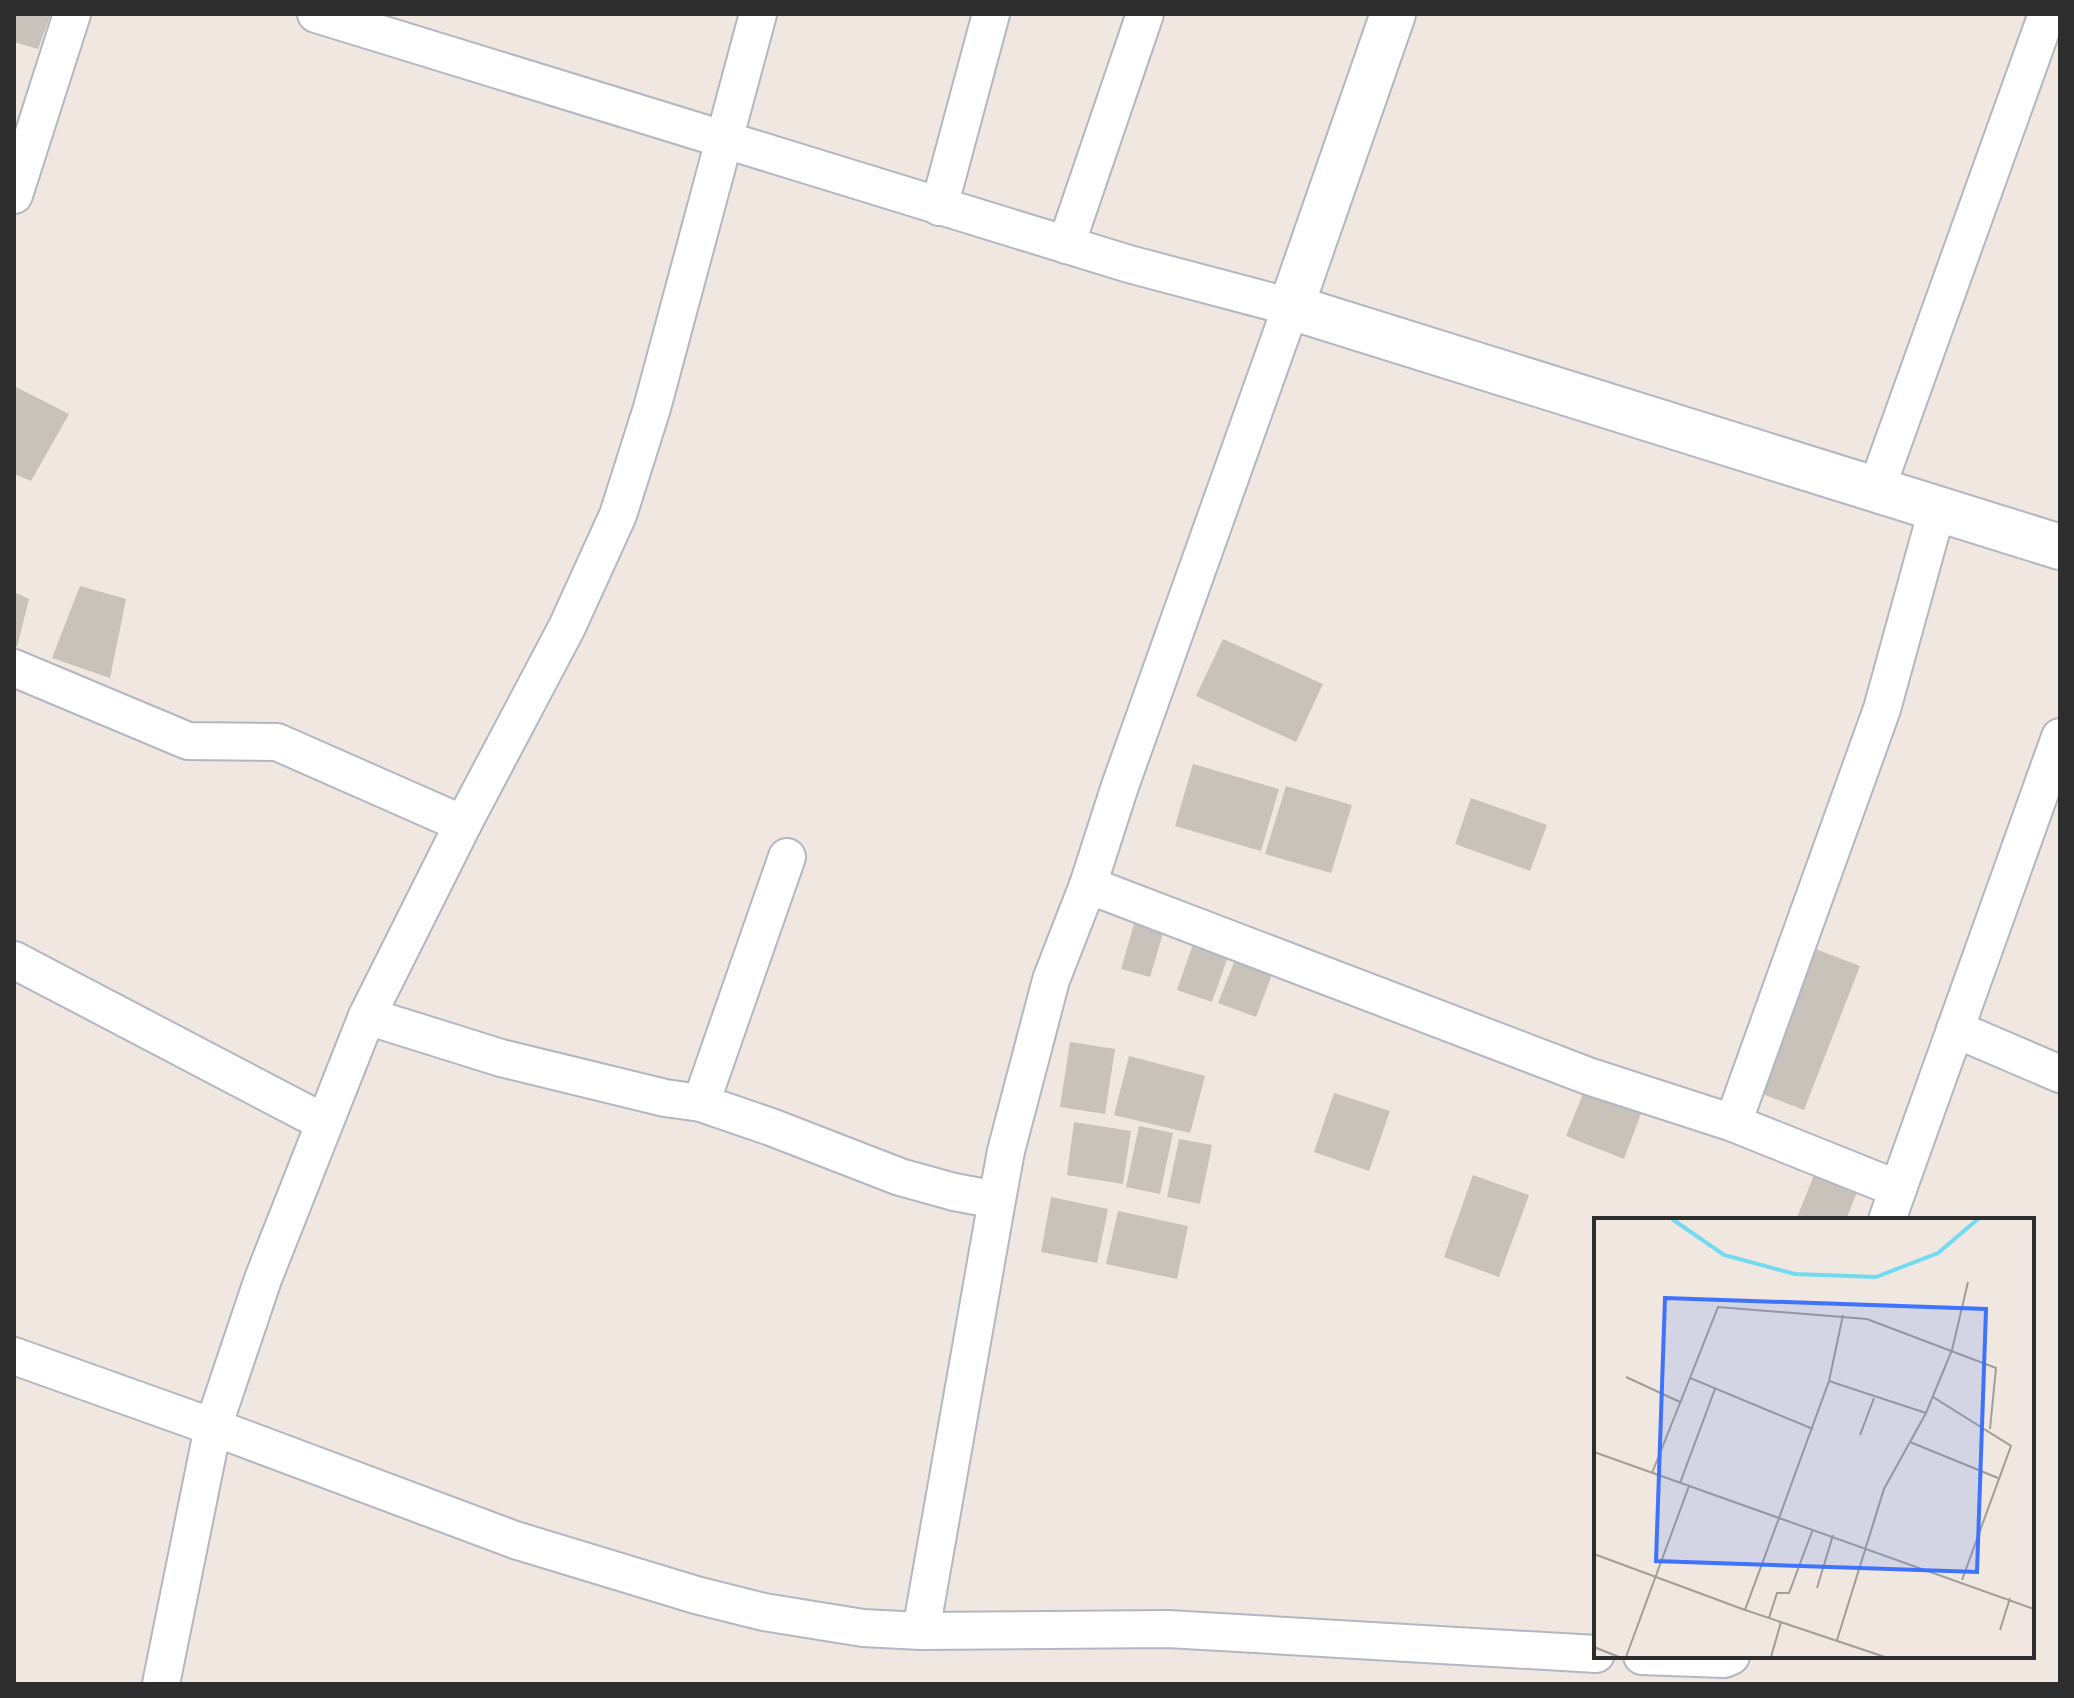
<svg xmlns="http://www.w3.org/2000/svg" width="2074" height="1698" font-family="'DM Sans',sans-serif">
<rect width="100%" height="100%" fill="#efe7e0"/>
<g fill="#c8c2bb">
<path d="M14,14H51L38,49L14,42Z"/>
<path d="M14,386L69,414L31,481L14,474Z"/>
<path d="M80,586L126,599L110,678L52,658Z"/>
<path d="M14,592L29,599L17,647L14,646Z"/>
<path d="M1223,639L1323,684L1296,742L1196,696Z"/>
<path d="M1193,764L1279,789L1261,851L1175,826Z"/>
<path d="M1286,786L1352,805L1331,873L1265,854Z"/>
<path d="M1471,798L1547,825L1530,871L1455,844Z"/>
<path d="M1137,913L1167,920L1150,977L1121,969Z"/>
<path d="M1197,933L1232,945L1212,1002L1177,990Z"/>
<path d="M1805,945L1860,966L1804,1110L1749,1089Z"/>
<path d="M1239,950L1276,964L1256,1017L1218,1003Z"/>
<path d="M1070,1042L1115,1049L1105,1114L1060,1107Z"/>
<path d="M1129,1056L1205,1076L1190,1133L1114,1115Z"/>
<path d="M1585,1089L1642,1111L1624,1159L1566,1136Z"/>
<path d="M1334,1093L1390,1111L1369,1171L1314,1152Z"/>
<path d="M1074,1122L1131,1131L1123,1184L1067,1175Z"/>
<path d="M1139,1126L1173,1133L1160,1194L1126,1187Z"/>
<path d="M1179,1139L1212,1145L1200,1204L1167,1197Z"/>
<path d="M1473,1175L1529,1195L1499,1277L1444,1257Z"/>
<path d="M1814,1175L1857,1192L1846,1220H1796Z"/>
<path d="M1051,1197L1108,1209L1097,1263L1041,1252Z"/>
<path d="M1118,1211L1188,1226L1177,1279L1106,1264Z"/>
</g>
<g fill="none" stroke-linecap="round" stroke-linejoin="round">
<g stroke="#b3b7c1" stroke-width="40">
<g id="minor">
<path d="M316,14L1129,264L1291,307L1120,786L1088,885L1051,980L1006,1151L997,1200L954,1192L900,1177L771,1127L701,1103L665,1098L501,1058L367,1016"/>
<path d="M14,195L72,14"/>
<path d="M939,207L991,14"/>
<path d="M1066,245L1145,14"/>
<path d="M1876,490L2047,14"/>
<path d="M14,668L188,741L277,742L463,824"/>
<path d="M1088,885L1588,1076L1733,1123L1898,1189L1887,1220"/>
<path d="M14,960L323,1122"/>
<path d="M1955,1029L2060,1074"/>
<path d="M701,1103L787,857"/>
<path d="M1733,1123L1882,709L1937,510"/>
<path d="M1898,1189L2060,737"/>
<path d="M14,1356L213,1427L515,1540L696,1595L764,1612L863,1628L921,1631L1168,1629L1596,1654"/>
<path d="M921,1631L997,1200"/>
<path d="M1642,1656L1724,1659L1731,1656"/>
<path d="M161,1684L213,1427L263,1279L367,1016L463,824L567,627L618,515L652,408L758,14"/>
</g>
</g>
<g stroke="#b3b7c1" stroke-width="48">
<path id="tertiary" d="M1393,14L1291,307L2060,547"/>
</g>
<use href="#minor" stroke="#fff" stroke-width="36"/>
<use href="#tertiary" stroke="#fff" stroke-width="44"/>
</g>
<g transform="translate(1594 1218)">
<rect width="440" height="440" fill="#efe7e0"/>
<path fill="none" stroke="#73dbf1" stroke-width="4" d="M78,1L130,37L201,56L282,59L344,35L384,1"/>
<path fill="none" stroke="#a19d98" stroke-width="2" d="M32,159L86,184M235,163L249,97M339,179L417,228L368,362M332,195L235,163L185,300L440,391M219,211L96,160L124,89L273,101L402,150L396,211M266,217L280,180M316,224L404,260M0,234L185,300L151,392L291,439M58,255L96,160M86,265L121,171M0,336L151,392M223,370L239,317M175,400L183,375H195L219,311M406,412L416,380M243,422L290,271L332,195L358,132L374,64M0,429L25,439M32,439L95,268M177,439L187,404"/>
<path fill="#3f73fd" fill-opacity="0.15" stroke="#3f73fd" stroke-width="4" d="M71,80L392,91L383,354L62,343Z"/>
<rect width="440" height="440" fill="none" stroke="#2d2d2d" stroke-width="4"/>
</g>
<rect width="2074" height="1698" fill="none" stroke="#2d2d2d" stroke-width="32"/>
</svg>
